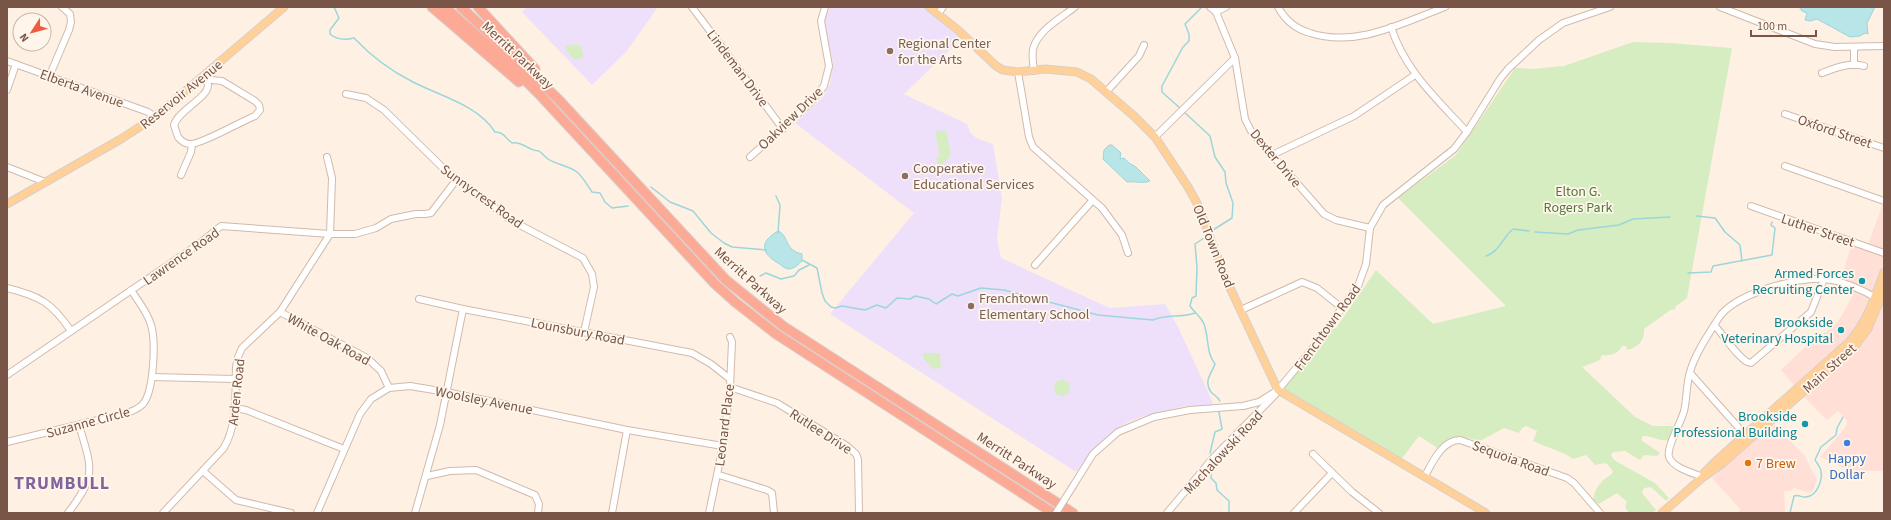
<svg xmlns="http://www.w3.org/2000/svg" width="1891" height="520" font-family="'Source Sans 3',sans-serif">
<rect width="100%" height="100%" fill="#fef1e3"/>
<g fill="#ffdfd6">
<path d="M1884,200V298L1868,309L1853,332L1843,344L1807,375L1816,386L1862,345L1874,328L1884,303V471H1856L1844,468L1820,457L1845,428L1847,423L1846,419L1838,411L1827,420L1803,396L1781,370L1803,349L1835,325L1844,312L1857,286L1841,280L1851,246L1866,250Z"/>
<path d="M1774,424L1805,456L1817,481L1813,490L1810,493L1794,488L1790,491H1784L1785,513H1738L1740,509L1712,478Z"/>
</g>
<g fill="#eee0fa">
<path d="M527,7H658L626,52L592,85L522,12Z"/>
<path d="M830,7H924L961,39L904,94L967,124L970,132L976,138L993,144L1002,198L997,239L1001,258L1110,308L1165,304L1179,329L1214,405L1185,406L1141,417L1126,423L1116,429L1105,438L1091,453L1076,472L830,314L914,213L795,123L822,98L830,84L833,63L824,20Z"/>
</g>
<g fill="#d6ecc1">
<path d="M1633,42L1669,43L1732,48L1687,298L1676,306L1674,310L1672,309L1644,329C1645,340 1638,348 1627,350L1626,346H1622C1618,354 1611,356 1602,355L1600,360L1582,367L1635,417L1653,426H1676L1670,440C1658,442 1652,435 1643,436L1641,440L1660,453L1657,456L1644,455L1640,460L1625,451L1613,452L1611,455L1614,460L1655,483L1669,498L1666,501L1651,487L1644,488L1642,493L1656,510L1652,513H1629L1625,507L1627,502L1617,493L1599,504L1593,500C1595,488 1601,480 1612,474L1613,471L1606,463L1595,465L1586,455L1573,459L1565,454L1533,441L1537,431L1526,426L1522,428L1519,433L1504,428L1480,441L1458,436L1439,449L1419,436L1400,461L1280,390L1330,327L1336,328L1376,270L1433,324L1506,306L1398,198L1456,155L1515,68L1533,69L1564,66Z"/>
<path d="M576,44L581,46L584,57L574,60L566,50L565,46Z"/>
<path d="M946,130L951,154L940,168L938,165L936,158L940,156L935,132Z"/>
<path d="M923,353H940L941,368L933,369L924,359Z"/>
<circle cx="1062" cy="388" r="8"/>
</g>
<g fill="#b7e5e8" stroke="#9cd6db">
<path d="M1799,7H1875L1867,23L1868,34L1865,33L1860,36L1850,37L1817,19L1810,21L1805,20L1807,13L1802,11Z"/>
<path d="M1109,145H1112L1121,153L1120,159L1124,158L1129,163L1136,167L1150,181C1143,184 1135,181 1127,182L1103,159L1104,150Z"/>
<path d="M778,231C789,235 784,250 802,254V261C799,264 794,269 789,269C785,269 781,265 778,263C759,252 761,241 778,231Z"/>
</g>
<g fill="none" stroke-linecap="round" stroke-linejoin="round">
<g stroke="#9cd6db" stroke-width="1.5">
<path d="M334,7L339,18L330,30V34C337,40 346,40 354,38C371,56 391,71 413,82C440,96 478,105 495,132C504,132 505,138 512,143C523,141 528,151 539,151C542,153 545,157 548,159C555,164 569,166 577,172C582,176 588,186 592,192L600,193L605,202L612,208L628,206"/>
<path d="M1181,109L1162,92V86L1183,47L1189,41V34L1185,24L1202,7"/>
<path d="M1183,111L1210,136L1215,157L1225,172L1226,183L1233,203L1232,218L1213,230"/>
<path d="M651,187L670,202L693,211L711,233L724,243L732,247L766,250"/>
<path d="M776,196L780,205L778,233"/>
<path d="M1696,216L1715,218L1725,232L1740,245L1742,261"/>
<path d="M1535,232L1568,234L1578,230L1619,225L1633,219L1670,217"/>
<path d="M1204,238L1195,244L1197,267L1196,296L1192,298L1190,306C1195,313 1201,317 1204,324C1209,337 1206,353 1215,364C1212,373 1203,381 1211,392C1214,395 1218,397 1220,401"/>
<path d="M1486,256C1499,252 1503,237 1513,229L1529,231"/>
<path d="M802,260L817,268L822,293L825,301L831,307L835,308L842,306L865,310L877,305L886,308L897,298L910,299L915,296L929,299L936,304L952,294L958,296L981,288L1004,290L1098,315L1153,320C1166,314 1182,318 1195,313"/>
<path d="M1688,273L1711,272L1713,266L1772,255L1775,228L1771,225L1772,222"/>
<path d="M760,276L766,273L781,279L794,276L799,270L809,265"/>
<path d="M1210,453L1215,432L1222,429L1219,412"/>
<path d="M1212,466L1211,478L1216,483L1217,490L1229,501V513"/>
<path d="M1790,513L1794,496C1799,494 1802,498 1806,497C1818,496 1824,477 1820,468C1819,465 1816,462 1815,460L1821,447L1836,435L1837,428L1843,417"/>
</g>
<g stroke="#d2baab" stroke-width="8">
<g id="minor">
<path d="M692,7L783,129"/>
<path d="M1210,7L1216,12L1235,58L1245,119L1251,131L1324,214L1336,220L1370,228"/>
<path d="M1278,7C1285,20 1296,29 1310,33C1357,48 1402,23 1445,7"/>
<path d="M1720,7L1815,44L1835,47L1884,46"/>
<path d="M1216,12L1226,7"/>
<path d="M938,14L943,7"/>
<path d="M1391,27C1405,71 1437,99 1467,132"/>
<path d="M7,61L148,112L155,117"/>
<path d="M1854,65V47"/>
<path d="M1034,71C1033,64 1032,56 1033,49C1038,30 1061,18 1075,7"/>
<path d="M1018,72L1029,137L1033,147L1102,208L1122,235L1128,253"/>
<path d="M1822,73C1835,68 1850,62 1864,66"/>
<path d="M49,77L69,30L71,22L70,14L62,7"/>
<path d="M203,77L208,84C209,98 179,109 174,125L178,137C181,141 185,144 191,144C202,144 242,121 255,116L260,110L259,105L255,101L222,81L212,80L206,74"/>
<path d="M7,90L16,64"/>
<path d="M1106,92L1139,56L1144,45"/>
<path d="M346,94L366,98L384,110L443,168L512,221L583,258L592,274L594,287L584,332"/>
<path d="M1785,114L1884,148"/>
<path d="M1155,137L1235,58"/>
<path d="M1272,155L1354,116L1415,75"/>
<path d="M750,157L810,103L824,86L829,66L821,21L825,7"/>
<path d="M1785,166L1884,201"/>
<path d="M7,167L45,182"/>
<path d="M181,175L191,152L192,144"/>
<path d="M1751,206L1884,253"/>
<path d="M1035,265L1092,201"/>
<path d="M7,288C40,296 52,303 71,331"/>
<path d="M419,299L463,309L692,353L711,364L730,379"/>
<path d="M1241,310L1302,282L1317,288L1342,308"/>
<path d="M280,312L367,358L381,371L389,388"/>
<path d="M1715,326C1723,334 1741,363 1751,363L1811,312L1824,279"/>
<path d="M1690,373L1747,437"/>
<path d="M7,375L196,246L221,226L330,234H355L376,228L391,219L416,214H425L431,213L457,179"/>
<path d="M152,377L235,379"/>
<path d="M730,387L777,403L847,446L856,454L858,459L859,513"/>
<path d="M234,408L246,410L344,449"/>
<path d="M7,442L127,413C133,411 139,408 143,404C154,391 156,341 151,325C148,313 138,301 131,290"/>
<path d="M1313,454L1352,492L1379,513"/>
<path d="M203,471L236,500L291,513"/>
<path d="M719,475L767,490L772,493L774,513"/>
<path d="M427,476L450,471L476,470L535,495L539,504L538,513"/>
<path d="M1425,476C1432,463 1442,440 1460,440L1567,478L1574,483L1600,513"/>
<path d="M1703,477C1693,473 1673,468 1669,457C1666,447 1681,423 1684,411C1687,399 1686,385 1690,372C1695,354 1708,335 1718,319C1733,294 1796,277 1824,279C1841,280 1863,290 1878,299"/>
<path d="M1073,486L1093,454L1118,432L1154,417L1190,410L1243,406L1259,402L1278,390L1312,349L1358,286L1366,264L1370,228L1383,205L1454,149L1467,132L1500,79L1508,69L1539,40L1563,23L1610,7"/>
<path d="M68,513C97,475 92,469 79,425"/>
<path d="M163,513L223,449C238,426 235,394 236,367L238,357L242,348L280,312L330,234L332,178L327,157"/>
<path d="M317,513L360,414L371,399L389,388L410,386L446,392L627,430L723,446"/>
<path d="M415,513L440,425L463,309"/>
<path d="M612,513L627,430"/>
<path d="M709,513L723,446L730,387L732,342L730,337"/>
<path d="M1167,513L1213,458L1275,395"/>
<path d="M1294,513L1332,473"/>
</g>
</g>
<g stroke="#d9cfcb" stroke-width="9">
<g id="major">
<path d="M929,7L958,30L996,66L1003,70L1018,72L1045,69L1077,72L1091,79L1135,117L1155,137L1188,187L1198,205L1224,275L1278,390L1486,513"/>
<path d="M7,204L121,139L155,117L284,7"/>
<path d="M1705,476L1723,463L1855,346L1868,329L1884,291"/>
<path d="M1662,513L1703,477L1704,473L1718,459L1849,342C1867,322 1875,297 1884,272"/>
</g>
</g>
<g stroke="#d9cfcb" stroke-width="11">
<g id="highway">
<path d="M432,7L519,82"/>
<path d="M445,7L514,69L539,94L715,284L735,302L776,334L1053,513"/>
<path d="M461,7L558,99L726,280L783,326L1073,513"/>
<path d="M478,7L535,69"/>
</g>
</g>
<use href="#minor" stroke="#fff" stroke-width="6"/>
<use href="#major" stroke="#ffd199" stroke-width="7"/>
<use href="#highway" stroke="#fca996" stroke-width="9"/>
<g stroke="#d2baab" stroke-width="8" stroke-linecap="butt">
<path id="minor-bridge" d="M1056,513L1073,486"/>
</g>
<use href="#minor-bridge" stroke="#fff" stroke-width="6"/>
</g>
<g fill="#8d6e63" stroke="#fff6eb" stroke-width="1.5">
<circle cx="890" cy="51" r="4"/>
<circle cx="905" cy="176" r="4"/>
<circle cx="971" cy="306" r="4"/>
</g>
<g fill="#0f9aa8" stroke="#fff6eb" stroke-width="1.5">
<circle cx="1862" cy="281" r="4"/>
<circle cx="1841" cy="330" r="4"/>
<circle cx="1805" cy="424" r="4"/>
</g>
<circle fill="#3f7fe0" stroke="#fff6eb" stroke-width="1.5" cx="1847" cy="443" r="4"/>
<circle fill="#e8710a" stroke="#fff6eb" stroke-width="1.5" cx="1748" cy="463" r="4"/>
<g text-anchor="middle" stroke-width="3.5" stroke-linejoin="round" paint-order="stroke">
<g font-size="14" fill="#785e54" stroke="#fff6eb" text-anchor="start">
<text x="898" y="48">Regional Center<tspan x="898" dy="16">for the Arts</tspan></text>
<text x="913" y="173">Cooperative<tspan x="913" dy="16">Educational Services</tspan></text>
<text x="979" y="303">Frenchtown<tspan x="979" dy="16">Elementary School</tspan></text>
</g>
<g font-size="14" fill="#785547" stroke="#fff6eb">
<text transform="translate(518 55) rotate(43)" y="5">Merritt Parkway</text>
<text transform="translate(738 68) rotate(53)" y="5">Lindeman Drive</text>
<text transform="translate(82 88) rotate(20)" y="5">Elberta Avenue</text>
<text transform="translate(181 94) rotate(-39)" y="5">Reservoir Avenue</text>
<text transform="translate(790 118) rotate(-44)" y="5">Oakview Drive</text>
<text transform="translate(1835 131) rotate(19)" y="5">Oxford Street</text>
<text transform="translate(1276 158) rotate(50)" y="5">Dexter Drive</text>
<text transform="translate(482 196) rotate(36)" y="5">Sunnycrest Road</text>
<text transform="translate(1818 230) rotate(19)" y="5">Luther Street</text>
<text transform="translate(1214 246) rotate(68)" y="5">Old Town Road</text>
<text transform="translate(181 256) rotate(-35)" y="5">Lawrence Road</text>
<text transform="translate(751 280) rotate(42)" y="5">Merritt Parkway</text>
<text transform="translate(1327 327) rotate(-54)" y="5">Frenchtown Road</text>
<text transform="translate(578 331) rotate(11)" y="5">Lounsbury Road</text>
<text transform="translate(329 339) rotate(29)" y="5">White Oak Road</text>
<text transform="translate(1829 368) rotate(-42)" y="5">Main Street</text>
<text transform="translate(236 392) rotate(-84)" y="5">Arden Road</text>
<text transform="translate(484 400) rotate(11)" y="5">Woolsley Avenue</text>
<text transform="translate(88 422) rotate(-15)" y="5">Suzanne Circle</text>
<text transform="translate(724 425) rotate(-83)" y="5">Leonard Place</text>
<text transform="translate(821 431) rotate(33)" y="5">Rutlee Drive</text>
<text transform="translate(1223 452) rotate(-47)" y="5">Machalowski Road</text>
<text transform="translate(1511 458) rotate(20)" y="5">Sequoia Road</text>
<text transform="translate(1017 460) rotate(33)" y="5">Merritt Parkway</text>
</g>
<g font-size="14" fill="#52783c" stroke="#fff6eb">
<text x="1578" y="196">Elton G.<tspan x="1578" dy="16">Rogers Park</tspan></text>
</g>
<g font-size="14" fill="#0d838f" stroke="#fff6eb" text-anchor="end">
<text x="1854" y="278">Armed Forces<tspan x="1854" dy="16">Recruiting Center</tspan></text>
<text x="1833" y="327">Brookside<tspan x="1833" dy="16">Veterinary Hospital</tspan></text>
<text x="1797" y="421">Brookside<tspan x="1797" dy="16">Professional Building</tspan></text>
</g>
<g font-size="14" fill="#366cbe" stroke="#fff6eb">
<text x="1847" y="463">Happy<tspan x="1847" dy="16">Dollar</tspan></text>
</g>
<g font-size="14" fill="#c56008" stroke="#fff6eb" text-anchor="start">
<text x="1756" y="468">7 Brew</text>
</g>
<g font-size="18" font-weight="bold" letter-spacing="1" fill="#84629c" stroke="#fff6eb">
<text x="62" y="489">TRUMBULL</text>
</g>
</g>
<rect width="1891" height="520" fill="none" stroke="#785547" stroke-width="16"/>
<g transform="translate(32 32) rotate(234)"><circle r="19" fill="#fff6eb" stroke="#c9b6a9"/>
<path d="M0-3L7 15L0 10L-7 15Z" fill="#ef5a41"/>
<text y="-6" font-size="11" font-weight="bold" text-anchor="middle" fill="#785547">N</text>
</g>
<path d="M1751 30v6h65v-6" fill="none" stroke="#785547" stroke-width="2"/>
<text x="1757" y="30" font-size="12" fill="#785547" stroke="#fff6eb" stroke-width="3" paint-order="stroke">100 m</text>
</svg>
